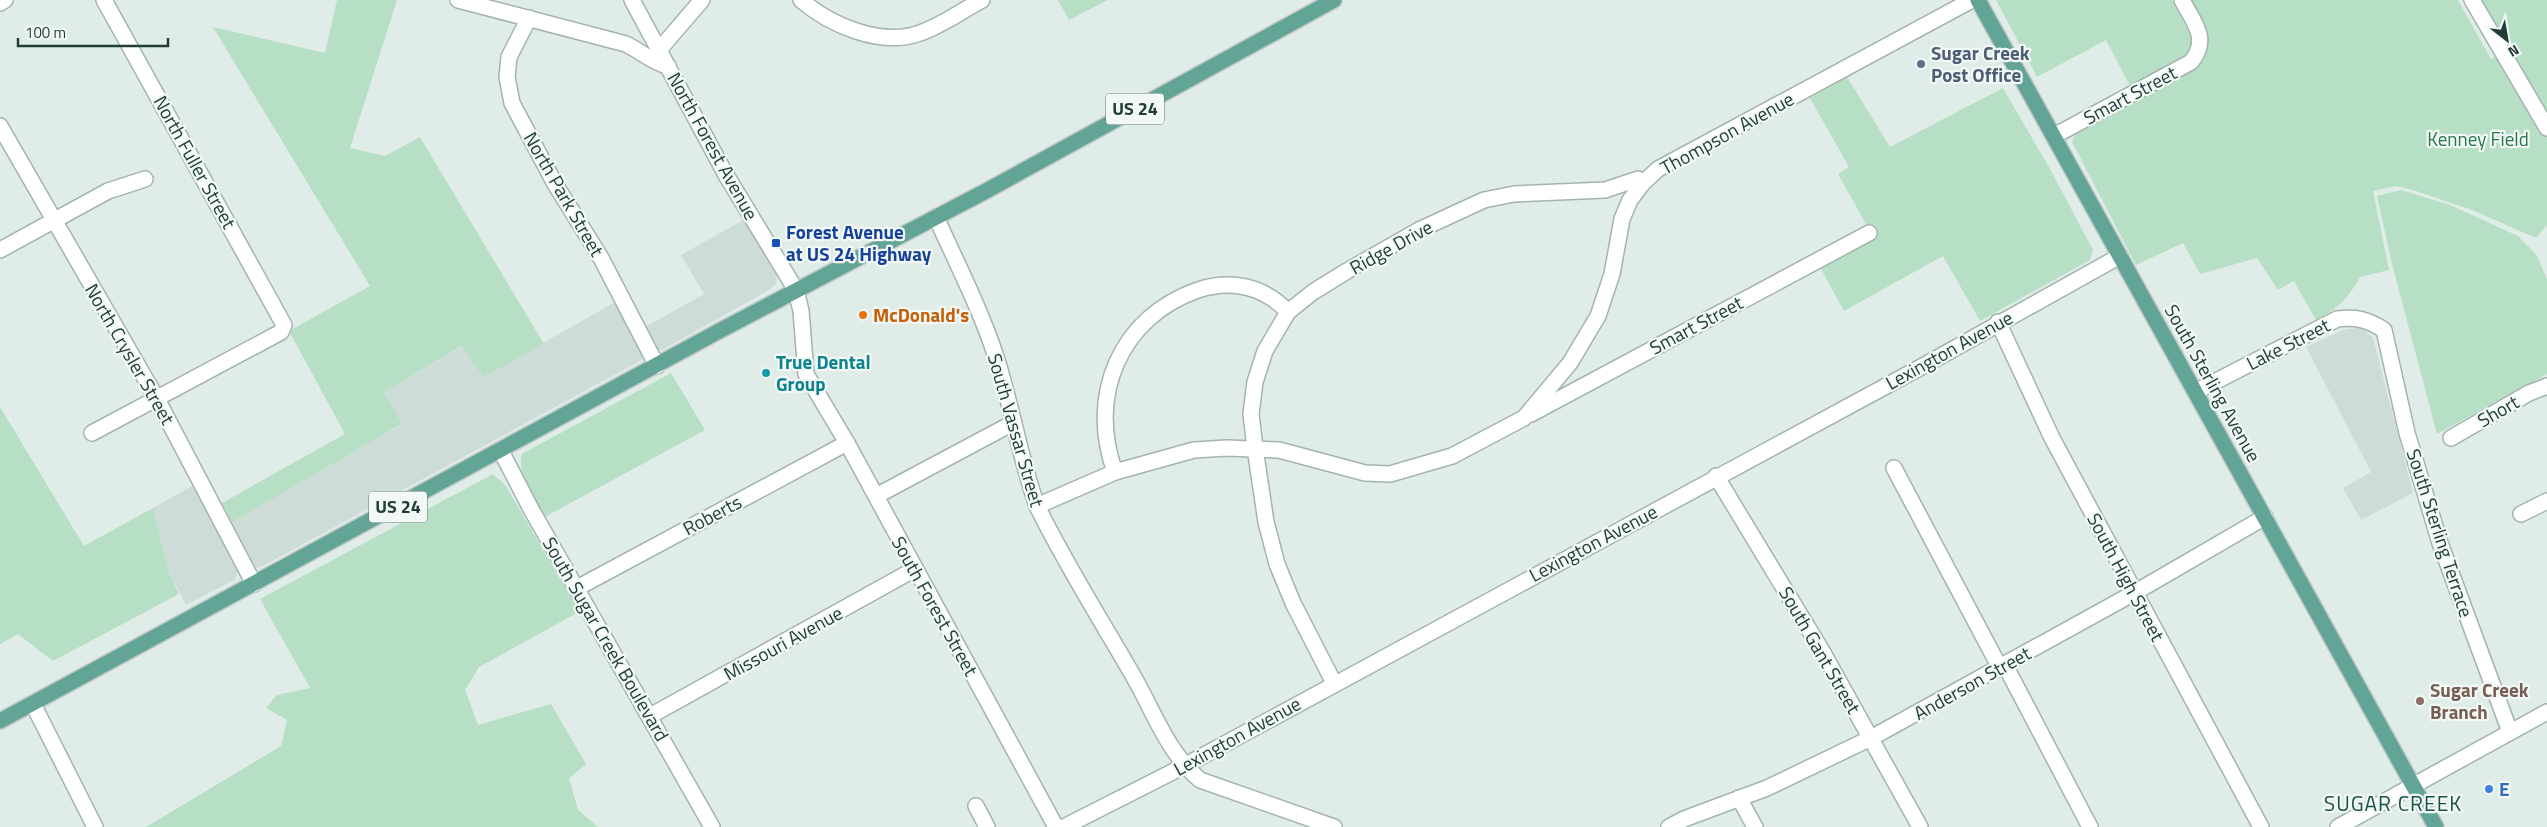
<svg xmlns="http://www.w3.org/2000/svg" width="2547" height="827" font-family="'Titillium Web',sans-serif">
<rect width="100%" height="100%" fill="#e0ece8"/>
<g fill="#cedcd7">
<path d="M747,218L777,273L776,284L769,290L662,350L655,349L643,328L704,294L681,255Z"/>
<path d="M617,301L644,355V358L640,361L263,566L258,568L250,565L227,524L401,425L384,392L463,346L483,377Z"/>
<path d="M2360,327L2373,338L2413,493L2361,520L2343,488L2371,472L2306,347L2343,330Z"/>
<path d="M194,485L239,569L234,580L186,605L168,570L153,508Z"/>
</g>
<g fill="#b7dfc5">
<path d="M337,0H397L350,148L385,156L420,137L544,344L483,377L462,346L384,392L402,424L232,522L222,503L345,434L289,331L370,286L213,27L325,53Z"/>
<path d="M1058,0H1108L1069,20Z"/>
<path d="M1996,0H2172L2190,34L2192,44L2186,56L2130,86L2106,40L2037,77Z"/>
<path d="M2187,0H2458L2491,59L2509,51L2480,0H2547V225L2536,238L2472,210L2416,191L2396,186L2373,191L2389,270L2360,277C2348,299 2338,308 2316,320L2294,281L2278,290L2257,258L2200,274L2183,243L2136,265L2072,142L2075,134L2196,68C2214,37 2203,29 2187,0Z"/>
<path d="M1847,77L1890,147L2003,88L2050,169L2093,250L2090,260L1980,321L1943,256L1844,311L1821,269L1859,246L1866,224L1838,174L1849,167L1810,98Z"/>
<path d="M2401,190L2450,205L2518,236L2536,254L2547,279V374L2437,434L2393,268L2377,196Z"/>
<path d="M671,373L705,430L543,518C535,500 516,474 522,454Z"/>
<path d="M0,407L84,546L153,508L168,570L179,594L53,661L18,634L0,644Z"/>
<path d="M493,474L506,486L579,612L479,667L465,690L478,725L551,704L586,764L569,778L578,810L598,827H146L281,746L287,720L266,708L277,695L310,688L260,599Z"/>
</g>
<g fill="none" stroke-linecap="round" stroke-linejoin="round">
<g stroke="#a3b4af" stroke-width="18">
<g id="minor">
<path d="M458,0L626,44C640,51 654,63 668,66"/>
<path d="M632,0L726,175L796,290L801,311L806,374L847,443L1056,827"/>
<path d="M801,0C830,25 879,46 917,34C940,27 961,11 982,0"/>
<path d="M2472,0L2547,128"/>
<path d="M0,3L5,0"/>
<path d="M529,18L509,57L507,77L512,103L555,184L601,258L657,366"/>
<path d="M659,50L702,0"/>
<path d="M0,126L157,399L254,584"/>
<path d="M2054,136L2191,62C2210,39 2194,23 2182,0"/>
<path d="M936,217C957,264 981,310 997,360C1012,408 1020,458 1037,506C1065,563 1099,617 1131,672C1153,709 1166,751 1200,780L1334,827"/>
<path d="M0,250L108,191L145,179"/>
<path d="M1998,322L2052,438L2261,827"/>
<path d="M2195,392L2337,319C2356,317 2367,319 2384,330L2407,433L2440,543L2510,732"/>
<path d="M1531,414L1869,233"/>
<path d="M92,433L281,332L284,325L104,0"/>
<path d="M2451,438L2529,393L2547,386"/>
<path d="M501,451L531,509L712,827"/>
<path d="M1894,468L2000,668"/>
<path d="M1115,472C1087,396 1120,317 1198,290C1231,279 1264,286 1288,312"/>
<path d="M1716,476L1822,651L1920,827"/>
<path d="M876,496L1013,423"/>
<path d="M1037,506L1115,472L1194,450L1227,448L1279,450L1365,473L1390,474L1452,456L1524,418L1570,363L1598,316L1612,274L1622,219L1630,200L1643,183L1658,169L1972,0"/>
<path d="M2521,514L2547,501"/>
<path d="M577,588L847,443"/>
<path d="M2005,665L2090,827"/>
<path d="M1334,683L1293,603L1277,564L1266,522L1255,448L1251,414L1255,382L1265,351L1288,312L1313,292L1347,271L1419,230L1484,200L1514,194L1605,190L1638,179L1643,183"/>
<path d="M33,704L95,827"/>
<path d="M650,716L915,569"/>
<path d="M1739,798L1755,827"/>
<path d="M976,806L987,827"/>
<path d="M1064,827L1184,766L1923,366L2120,256"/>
<path d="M1669,827L1684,819L1767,788L1871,738L2134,593L2265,517"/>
<path d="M2338,827L2547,712"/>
</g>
</g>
<g stroke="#c1c9c7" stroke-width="18">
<g id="major">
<path d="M1978,0L2436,827"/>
<path d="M0,721L721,330L986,191L1334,0"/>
</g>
</g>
<use href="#minor" stroke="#fff" stroke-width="15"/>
<use href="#major" stroke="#62a597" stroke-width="15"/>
</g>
<circle fill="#5c6f8a" stroke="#f1f8f5" stroke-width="2" cx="1921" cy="64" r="5"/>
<rect fill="#1a4fb4" stroke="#f1f8f5" stroke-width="2" x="771" y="238" width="10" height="10" rx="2.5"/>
<circle fill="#e8710a" stroke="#f1f8f5" stroke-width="2" cx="863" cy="315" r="5"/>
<circle fill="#0f9aa8" stroke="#f1f8f5" stroke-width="2" cx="766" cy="373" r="5"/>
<circle fill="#8d6e63" stroke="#f1f8f5" stroke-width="2" cx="2420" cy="701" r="5"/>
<circle fill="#3f7fe0" stroke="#f1f8f5" stroke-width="2" cx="2489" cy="789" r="5"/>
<g text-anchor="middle" stroke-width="4.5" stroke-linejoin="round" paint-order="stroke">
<g fill="#f1f8f5" stroke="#5f7670" stroke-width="1">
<rect x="1106" y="93.5" width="58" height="31" rx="4"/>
<rect x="369" y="491.5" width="58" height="31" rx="4"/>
</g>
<g font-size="18" font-weight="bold" fill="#203e37">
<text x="1135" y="115">US 24</text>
<text x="398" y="513">US 24</text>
</g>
<g font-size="19" font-weight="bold" fill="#4e5e75" stroke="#f1f8f5" text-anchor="start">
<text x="1931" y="60">Sugar Creek<tspan x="1931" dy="22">Post Office</tspan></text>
</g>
<g font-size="19" fill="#203e37" stroke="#f1f8f5">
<text transform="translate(2130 95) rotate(-28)" y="7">Smart Street</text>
<text transform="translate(1727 133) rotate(-29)" y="7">Thompson Avenue</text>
<text transform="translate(713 146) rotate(61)" y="7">North Forest Avenue</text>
<text transform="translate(195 162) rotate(61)" y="7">North Fuller Street</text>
<text transform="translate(564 194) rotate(60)" y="7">North Park Street</text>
<text transform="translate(1391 247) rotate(-29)" y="7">Ridge Drive</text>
<text transform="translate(1696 325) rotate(-28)" y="7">Smart Street</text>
<text transform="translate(2288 344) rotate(-27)" y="7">Lake Street</text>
<text transform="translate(1949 350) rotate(-29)" y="7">Lexington Avenue</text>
<text transform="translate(130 354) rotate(60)" y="7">North Crysler Street</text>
<text transform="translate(2213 383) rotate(61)" y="7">South Sterling Avenue</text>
<text transform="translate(2498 411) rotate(-30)" y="7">Short</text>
<text transform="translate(1016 430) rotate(74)" y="7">South Vassar Street</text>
<text transform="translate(712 515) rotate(-28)" y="7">Roberts</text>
<text transform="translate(2440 533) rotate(72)" y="7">South Sterling Terrace</text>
<text transform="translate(1593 543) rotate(-28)" y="7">Lexington Avenue</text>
<text transform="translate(2126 577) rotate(62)" y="7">South High Street</text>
<text transform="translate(935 606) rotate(61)" y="7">South Forest Street</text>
<text transform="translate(606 639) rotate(60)" y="7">South Sugar Creek Boulevard</text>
<text transform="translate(783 643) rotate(-29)" y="7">Missouri Avenue</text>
<text transform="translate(1820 650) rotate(60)" y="7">South Gant Street</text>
<text transform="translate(1972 683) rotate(-29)" y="7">Anderson Street</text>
<text transform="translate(1237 736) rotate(-29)" y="7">Lexington Avenue</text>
</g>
<g font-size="19" fill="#27774b" stroke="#f1f8f5">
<text x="2478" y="146">Kenney Field</text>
</g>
<g font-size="19" font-weight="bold" fill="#164399" stroke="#f1f8f5" text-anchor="start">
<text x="786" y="239">Forest Avenue<tspan x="786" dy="22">at US 24 Highway</tspan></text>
</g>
<g font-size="19" font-weight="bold" fill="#c56008" stroke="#f1f8f5" text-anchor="start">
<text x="873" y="322">McDonald's</text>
</g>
<g font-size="19" font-weight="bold" fill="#0d838f" stroke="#f1f8f5" text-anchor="start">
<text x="776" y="369">True Dental<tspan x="776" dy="22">Group</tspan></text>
</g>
<g font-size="19" font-weight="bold" fill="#785e54" stroke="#f1f8f5" text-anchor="start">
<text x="2430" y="697">Sugar Creek<tspan x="2430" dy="22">Branch</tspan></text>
</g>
<g font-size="19" font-weight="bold" fill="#366cbe" stroke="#f1f8f5" text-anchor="start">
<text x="2499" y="796">E</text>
</g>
<g font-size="21" letter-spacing="1" fill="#1a5147" stroke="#f1f8f5">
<text x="2393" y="811">SUGAR CREEK</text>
</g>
</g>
<g transform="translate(2507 40) rotate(149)" stroke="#f1f8f5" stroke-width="4" paint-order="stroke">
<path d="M0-4L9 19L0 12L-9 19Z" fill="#203e37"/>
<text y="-8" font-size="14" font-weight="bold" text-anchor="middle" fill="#203e37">N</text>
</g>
<path d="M18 38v8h150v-8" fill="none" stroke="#203e37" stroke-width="2.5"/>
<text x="25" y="38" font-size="15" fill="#203e37" stroke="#f1f8f5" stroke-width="4" paint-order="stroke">100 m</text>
</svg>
